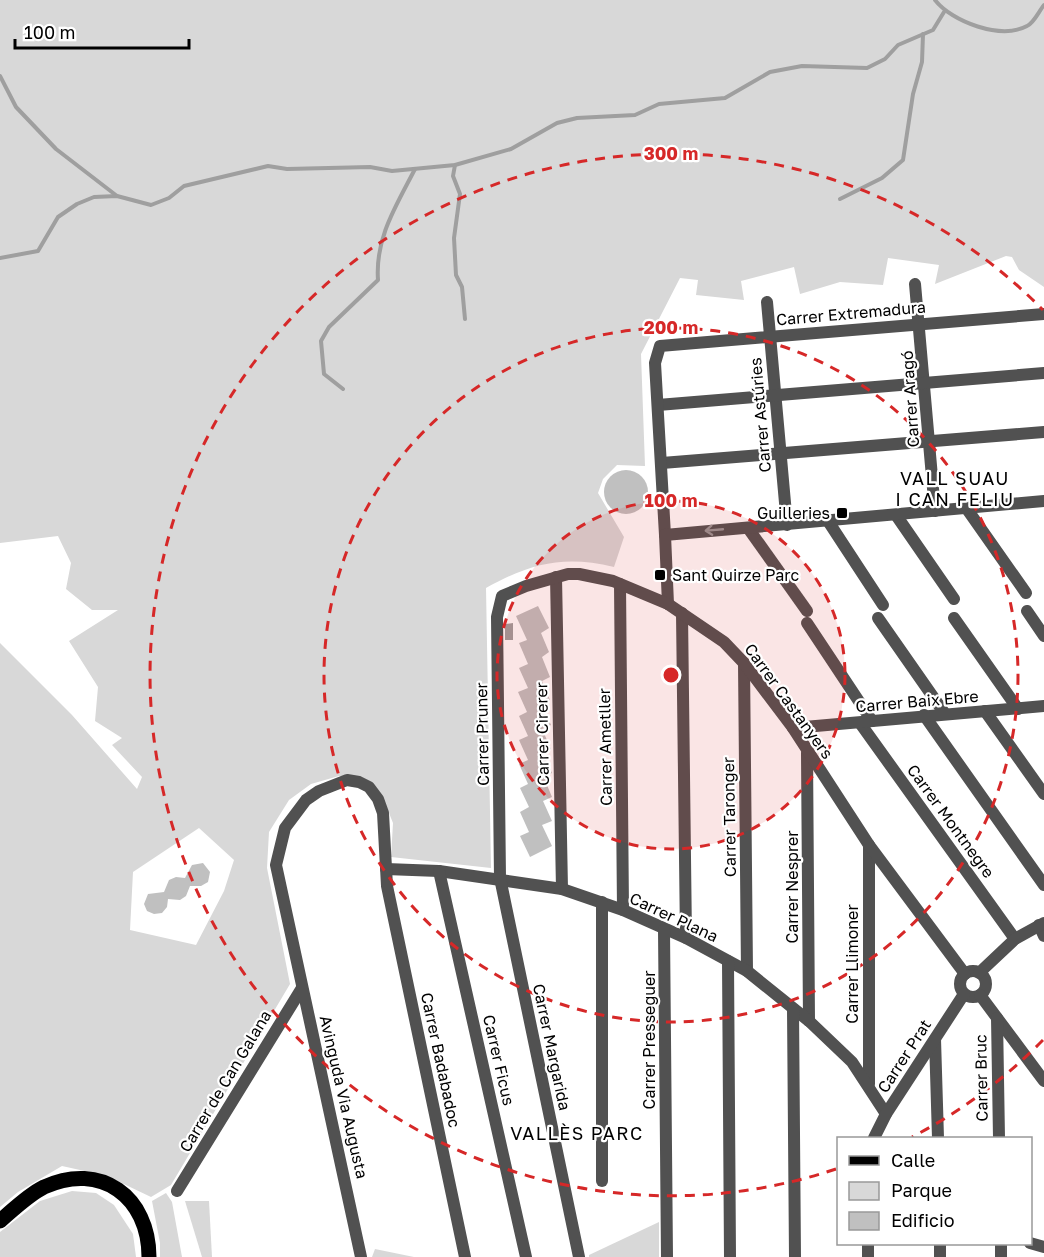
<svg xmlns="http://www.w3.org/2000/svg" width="1044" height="1257" font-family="'Golos Text',sans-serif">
<rect width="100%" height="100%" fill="#fff"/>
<g fill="#d8d8d8" fill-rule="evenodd">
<path d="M0,0H1044V287L1019,270L1012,257L1006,256L935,284L939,265L888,258L883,285L840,282L800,294L794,267L741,281L744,300L696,295L698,280L680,278L641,354L645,466L617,465L603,479L598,493L624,537L614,567C564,555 531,563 486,588L491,868L391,857L393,823L385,803L357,777L339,776L311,784L289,800L269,832L267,868L290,984L171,1185L151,1197L107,1176L62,1166L18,1192L0,1207V643L72,715L137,789L142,777L112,745L122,738L95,721L98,687L69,641L118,610H92L66,589L71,563L58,536L0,543ZM199,828L234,860L224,891L196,945L130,930L133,872Z"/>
<path d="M72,1191L96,1193L114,1205L133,1234L136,1257H0V1232L40,1201Z"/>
<path d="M166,1193L172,1202L182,1257H160V1243L152,1201Z"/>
<path d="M185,1201H209L212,1257H202Z"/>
<path d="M659,1222V1257H589V1255Z"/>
<path d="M375,1249L414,1257H372Z"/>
</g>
<path fill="#9f9f9f" d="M513,623V640H505V624Z"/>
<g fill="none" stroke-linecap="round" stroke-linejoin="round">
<g stroke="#9f9f9f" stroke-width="4">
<path d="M935,0C952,22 1001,40 1027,26C1034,23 1039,11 1044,5"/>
<path d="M0,76L16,107L56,149L117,196"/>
<path d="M455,165L453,176L460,194L454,238L456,275L462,287L465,319"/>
<path d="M840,199L882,178L903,160L913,94L922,62L923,34"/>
<path d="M0,258L38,251L58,217L77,204L94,197L117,196L151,205L169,198L184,186L268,166L287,169L370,167L392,171L455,165L511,149L557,123L577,118L635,115L659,104L725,98L770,72L802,66L867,68L885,59L898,45L933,30L944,12"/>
<path d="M343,389L324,374L321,341L329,327L378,280C375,238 396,206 415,169"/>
</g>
</g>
<g fill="#c0c0c0">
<circle cx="626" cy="492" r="22"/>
<path d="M538,606L549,628L541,633L549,652L542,657L550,677L542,681L550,700L542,705L551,725L542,729L551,749L543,753L552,773L548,775L551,783L547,785L552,797L543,801L552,821L542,825L552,846L530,857L520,836L529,832L520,812L529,807L520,788L528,784L519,764L528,760L519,740L528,736L519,716L527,712L518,692L528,688L519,668L528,664L519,643L527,640L516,616Z"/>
<path d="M203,863L210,872L208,882L201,886H190L186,896L180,900L168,899L167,907L162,913L154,914L147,911L144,904L148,894L164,892L169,880L176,877L185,878L192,865Z"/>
</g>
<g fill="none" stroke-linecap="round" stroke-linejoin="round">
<g stroke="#515151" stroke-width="12">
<path d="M915,284L935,511"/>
<path d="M767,302L787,525"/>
<path d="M658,405L1044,373"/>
<path d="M662,463L1044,432"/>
<path d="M967,509L1026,593"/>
<path d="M896,515L954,599"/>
<path d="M828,521L883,605"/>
<path d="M748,528L807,611"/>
<path d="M665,535L655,363L660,346L1044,314"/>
<path d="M556,577L562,889"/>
<path d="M620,584L623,910"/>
<path d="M668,604L665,535L1044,501"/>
<path d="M1027,611L1044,636"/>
<path d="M682,613L686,938"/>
<path d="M878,618L945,714"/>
<path d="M954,618L1018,709"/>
<path d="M807,623L872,721"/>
<path d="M744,663L747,971"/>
<path d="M985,711L1044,794"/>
<path d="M924,715L1044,885"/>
<path d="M860,723L1015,939"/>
<path d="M793,728L1044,706"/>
<path d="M807,753L809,1021"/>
<path d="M869,845V1084"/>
<path d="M386,869L439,871L562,889L623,910L686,938L747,971L809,1021L852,1062L886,1114"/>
<path d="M439,871L526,1257"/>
<path d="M602,902V1181"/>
<path d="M1039,925L1044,936"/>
<path d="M664,930L667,1257"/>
<path d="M728,961L730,1257"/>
<circle cx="973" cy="984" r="13"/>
<path d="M979,973L1015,939L1044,923"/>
<path d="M980,995L1044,1081"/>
<path d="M793,1009L795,1257"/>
<path d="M997,1018L999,1138"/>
<path d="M935,1039L938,1138"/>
<path d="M874,1138L886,1114L964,994"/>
<path d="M177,1191L302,988"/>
<path d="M1030,1243L1044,1247"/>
<path d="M868,1244V1257"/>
<path d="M940,1244V1257"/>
<path d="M1001,1244V1257"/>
<path d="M361,1257L276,865L285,828L306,800L319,791L347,780L359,782L369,787L378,799L383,813L387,886L465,1257"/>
<path d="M579,1257L500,878L497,617L502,596L526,586L568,574H579L613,581L668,604L724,642L744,663L793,728L869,845L965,974"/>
</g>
<path stroke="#000" stroke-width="15" d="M0,1221C14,1209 28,1195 44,1187C101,1161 149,1197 149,1257"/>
</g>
<defs><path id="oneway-shaft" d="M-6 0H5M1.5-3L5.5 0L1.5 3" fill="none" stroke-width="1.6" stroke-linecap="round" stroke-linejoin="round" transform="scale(1.5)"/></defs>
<use stroke="#979797" href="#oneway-shaft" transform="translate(714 530) rotate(175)"/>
<circle cx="671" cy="675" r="174" fill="#d62828" fill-opacity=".12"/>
<g fill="none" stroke="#d62828" stroke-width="3" stroke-dasharray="10 8">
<circle cx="671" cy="675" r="174"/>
<circle cx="671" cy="675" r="347"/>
<path d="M1043 1040A521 521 0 0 1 912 1137M836 1169A521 521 0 1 1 1043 310"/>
</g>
<g fill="#000" stroke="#fff" stroke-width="2">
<rect x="836" y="507" width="12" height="12" rx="3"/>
<rect x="654" y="569" width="12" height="12" rx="3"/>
</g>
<g text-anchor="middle" stroke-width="4.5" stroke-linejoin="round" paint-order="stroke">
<g font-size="16" fill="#000" stroke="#fff">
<text transform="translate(851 313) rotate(-5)" y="6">Carrer Extremadura</text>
<text transform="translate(910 399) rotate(-94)" y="6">Carrer Aragó</text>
<text transform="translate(760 415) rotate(-95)" y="6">Carrer Astúries</text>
<text transform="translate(789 701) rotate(54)" y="6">Carrer Castanyers</text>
<text transform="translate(917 701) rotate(-5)" y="6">Carrer Baix Ebre</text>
<text transform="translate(482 734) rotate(-91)" y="6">Carrer Pruner</text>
<text transform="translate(542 734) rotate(-91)" y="6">Carrer Cirerer</text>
<text transform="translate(605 747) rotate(-91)" y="6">Carrer Ametller</text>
<text transform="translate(729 817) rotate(-91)" y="6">Carrer Taronger</text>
<text transform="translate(951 821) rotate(54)" y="6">Carrer Montnegre</text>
<text transform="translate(792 887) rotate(-90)" y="6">Carrer Nesprer</text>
<text transform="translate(674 917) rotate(25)" y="6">Carrer Plana</text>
<text transform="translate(852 964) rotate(-90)" y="6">Carrer Llimoner</text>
<text transform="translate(649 1040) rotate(-90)" y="6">Carrer Presseguer</text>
<text transform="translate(552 1047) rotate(78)" y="6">Carrer Margarida</text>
<text transform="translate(904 1056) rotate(-57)" y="6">Carrer Prat</text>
<text transform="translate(441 1060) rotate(78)" y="6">Carrer Badabadoc</text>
<text transform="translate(499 1060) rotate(77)" y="6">Carrer Ficus</text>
<text transform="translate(981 1078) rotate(-91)" y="6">Carrer Bruc</text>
<text transform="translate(225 1081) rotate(-59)" y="6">Carrer de Can Galana</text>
<text transform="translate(344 1097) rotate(77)" y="6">Avinguda Via Augusta</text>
</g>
<g font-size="16" fill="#000" stroke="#fff" text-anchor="end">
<text x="830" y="519">Guilleries</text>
<text x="672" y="581" text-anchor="start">Sant Quirze Parc</text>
</g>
<g font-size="18" letter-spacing="1.5" fill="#000" stroke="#fff">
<text x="955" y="485">VALL SUAU<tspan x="955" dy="21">I CAN FELIU</tspan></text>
<text x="577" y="1140">VALLÈS PARC</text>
</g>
</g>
<circle cx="671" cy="675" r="9" fill="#d62828" stroke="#fff" stroke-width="3"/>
<g font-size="18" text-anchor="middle" font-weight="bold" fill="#d62828" stroke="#fff" stroke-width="4.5" stroke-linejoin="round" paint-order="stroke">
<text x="671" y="160">300 m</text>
<text x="671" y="334">200 m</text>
<text x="671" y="507">100 m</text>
</g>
<rect x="837" y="1137" width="195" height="108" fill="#ffffff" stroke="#999999" stroke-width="1.5"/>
<rect x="849" y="1156" width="30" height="9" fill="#000000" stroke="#999999" stroke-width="1.5"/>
<text x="891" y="1167" font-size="18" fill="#000000">Calle</text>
<rect x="849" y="1182" width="30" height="18" fill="#d8d8d8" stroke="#999999" stroke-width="1.5"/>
<text x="891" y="1197" font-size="18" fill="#000000">Parque</text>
<rect x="849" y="1212" width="30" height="18" fill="#c0c0c0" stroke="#999999" stroke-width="1.5"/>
<text x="891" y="1227" font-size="18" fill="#000000">Edificio</text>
<path d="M15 39v9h174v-9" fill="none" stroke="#000000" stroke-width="3"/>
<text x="24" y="39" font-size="18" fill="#000000" stroke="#ffffff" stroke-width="4.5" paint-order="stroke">100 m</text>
</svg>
